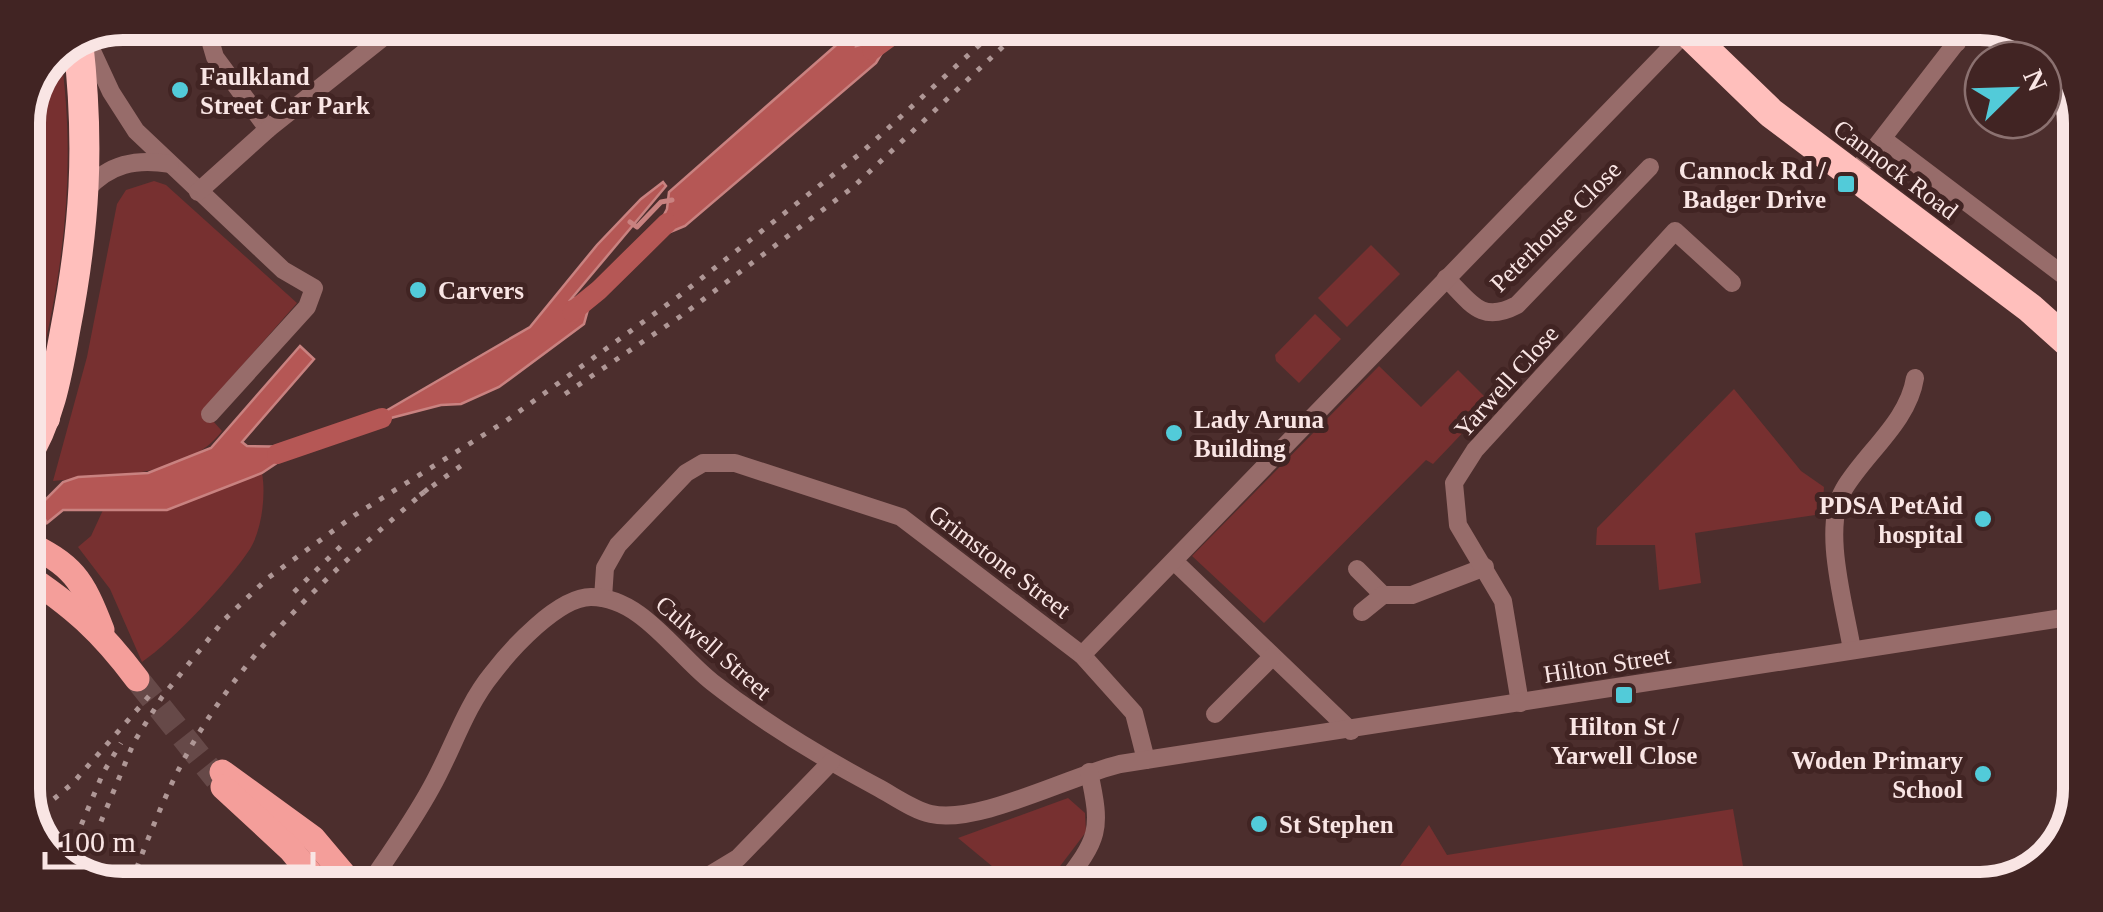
<svg xmlns="http://www.w3.org/2000/svg" width="2103" height="912" font-family="'Times New Roman',serif">
<rect width="100%" height="100%" fill="#4c2e2d"/>
<g fill="#773030">
<path d="M60,48C76,161 66,256 40,366L23,351V117L52,52Z"/>
<path d="M154,181L166,185L297,303L203,410L222,431C188,477 106,476 53,481L87,357L117,204L126,190Z"/>
<path d="M1371,245L1400,274L1347,327L1318,298Z"/>
<path d="M1315,314L1341,339L1299,383L1276,361L1275,355Z"/>
<path d="M1379,366L1421,407L1458,370L1491,403L1433,464L1426,460L1264,623L1192,556Z"/>
<path d="M1734,389L1801,471L1824,487L1822,514L1695,533L1701,583L1659,590L1655,545H1596L1597,528Z"/>
<path d="M262,473C266,495 262,529 250,549C229,581 173,641 142,662L110,589L78,547L91,536L103,510H167Z"/>
<path d="M1068,798L1085,813L1086,832L1045,886H1016L958,838Z"/>
<path d="M1733,809L1747,889L1385,887L1429,825L1447,855Z"/>
</g>
<g fill="#b55755" stroke="#c98280" stroke-width="2.5">
<path d="M851,32L857,33L856,46L892,36L876,63L685,226L651,240L667,209L669,192Z"/>
<path d="M663,182L666,186L571,299L592,295L584,324L499,387L461,404L441,405L360,426L530,327L597,245L641,199Z"/>
<path d="M300,346L314,359L242,442L247,446L301,447L262,473L167,510H63L47,523L40,511L41,504L63,482L78,477L148,473L211,448Z"/>
</g>
<g fill="none" stroke-linecap="round" stroke-linejoin="round">
<path stroke="#c98280" stroke-width="5" d="M630,222L637,227L661,202L672,200"/>
<g stroke="#b55755" stroke-width="20">
<path d="M872,50L905,26"/>
<path d="M572,312L599,290L667,223"/>
<path d="M277,454L382,418"/>
</g>
<path stroke="#664948" stroke-width="25" stroke-dasharray="25 12" stroke-linecap="butt" d="M137,679L217,779"/>
<g stroke="#976c6a" stroke-width="18">
<path d="M205,23L215,57L268,129"/>
<path d="M1938,30L1957,43"/>
<path d="M1988,30L2029,60"/>
<path d="M86,38L111,92L136,131L283,270L314,288L307,307L210,414"/>
<path d="M2043,70L2071,91"/>
<path d="M1883,139L2079,287"/>
<path d="M1854,175L1966,30"/>
<path d="M86,190C109,164 136,158 170,164"/>
<path d="M198,192L268,129L400,24"/>
<path d="M1446,278C1471,303 1481,324 1517,305L1650,167"/>
<path d="M1174,561L1351,731"/>
<path d="M1357,569L1383,595"/>
<path d="M603,598L605,568L618,545L686,473L703,463H735L901,517L1082,655L1134,713L1146,760"/>
<path d="M1362,612L1383,595H1412L1485,567"/>
<path d="M1852,650C1845,606 1821,528 1844,489C1866,452 1908,422 1915,378"/>
<path d="M1082,655L1686,32"/>
<path d="M1520,703L1503,601L1458,525L1454,483L1475,450L1675,231L1732,283"/>
<path d="M1215,714L1272,657"/>
<path d="M370,883C391,852 413,821 431,788C452,751 465,707 492,674C511,649 558,597 591,597C641,597 675,653 712,682C764,723 819,756 877,787C894,796 913,810 931,814C977,825 1070,776 1120,764L2075,616"/>
<path d="M695,884L738,858L831,762"/>
<path d="M1062,886C1099,838 1102,831 1089,772"/>
</g>
<g stroke="#f49e9a" stroke-width="25">
<path d="M23,541C73,565 82,578 102,630"/>
<path d="M23,573C73,606 101,631 137,679"/>
<path d="M222,772L313,838L351,883"/>
<path d="M223,787L291,850L318,883"/>
</g>
<g stroke="#ffbfbc" stroke-width="30">
<path d="M1684,29L1771,113L2030,308L2078,351"/>
<path d="M23,369L45,399V418"/>
<path d="M23,462C49,422 57,377 65,331C85,228 90,146 78,41"/>
</g>
<g stroke="#af9796" stroke-width="5" stroke-dasharray="5 10" stroke-linecap="butt">
<path d="M565,394L681,316L852,188L1025,26"/>
<path d="M420,495L462,465"/>
<path d="M294,592L344,543"/>
<path d="M31,818L73,783L150,695"/>
<path d="M64,866L103,773L121,743"/>
<path d="M78,877L134,742L162,697L224,620L268,578L355,515L506,421L679,296L861,153L1000,26"/>
<path d="M131,882C147,842 162,801 182,763C241,651 335,568 430,487"/>
</g>
</g>
<g fill="#52cbd9" stroke="#412423" stroke-width="4">
<circle cx="180" cy="90" r="10"/>
<rect x="1836" y="174" width="20" height="20" rx="5"/>
<circle cx="418" cy="290" r="10"/>
<circle cx="1174" cy="433" r="10"/>
<circle cx="1983" cy="519" r="10"/>
<rect x="1614" y="685" width="20" height="20" rx="5"/>
<circle cx="1983" cy="774" r="10"/>
<circle cx="1259" cy="824" r="10"/>
</g>
<g text-anchor="middle" stroke-width="10" stroke-linejoin="round" paint-order="stroke">
<g font-size="25" font-weight="bold" fill="#f9e5e4" stroke="#412423" text-anchor="start">
<text x="200" y="85">Faulkland<tspan x="200" dy="29">Street Car Park</tspan></text>
<text x="1826" y="179" text-anchor="end">Cannock Rd /<tspan x="1826" dy="29">Badger Drive</tspan></text>
<text x="438" y="299">Carvers</text>
<text x="1194" y="428">Lady Aruna<tspan x="1194" dy="29">Building</tspan></text>
<text x="1963" y="514" text-anchor="end">PDSA PetAid<tspan x="1963" dy="29">hospital</tspan></text>
<text x="1624" y="735" text-anchor="middle">Hilton St /<tspan x="1624" dy="29">Yarwell Close</tspan></text>
<text x="1963" y="769" text-anchor="end">Woden Primary<tspan x="1963" dy="29">School</tspan></text>
<text x="1279" y="833">St Stephen</text>
</g>
<g font-size="25" fill="#f9e5e4" stroke="#412423">
<text transform="translate(1896 169) rotate(37)" y="9">Cannock Road</text>
<text transform="translate(1555 226) rotate(-45)" y="9">Peterhouse Close</text>
<text transform="translate(1506 381) rotate(-48)" y="9">Yarwell Close</text>
<text transform="translate(1000 561) rotate(37)" y="9">Grimstone Street</text>
<text transform="translate(714 647) rotate(41)" y="9">Culwell Street</text>
<text transform="translate(1607 664) rotate(-9)" y="9">Hilton Street</text>
</g>
</g>
<path d="M0 0H2103V912H0ZM123 40H1980A83 83 0 0 1 2063 123V789A83 83 0 0 1 1980 872H123A83 83 0 0 1 40 789V123A83 83 0 0 1 123 40Z" fill="#412423" fill-rule="evenodd"/>
<path fill="none" stroke="#f9e5e4" stroke-width="12" d="M123 40H1980A83 83 0 0 1 2063 123V789A83 83 0 0 1 1980 872H123A83 83 0 0 1 40 789V123A83 83 0 0 1 123 40Z"/>
<g transform="translate(2013 90) rotate(67)"><circle r="48" fill="#412423" stroke="#8b7170" stroke-width="2.5"/>
<path d="M0-8L18 38L0 25L-18 38Z" fill="#52cbd9"/>
<text y="-15" font-size="28" font-weight="bold" text-anchor="middle" fill="#f9e5e4">N</text>
</g>
<path d="M45 852v15h268v-15" fill="none" stroke="#f9e5e4" stroke-width="5"/>
<text x="60" y="852" font-size="30" fill="#f9e5e4" stroke="#412423" stroke-width="8" paint-order="stroke">100 m</text>
</svg>
